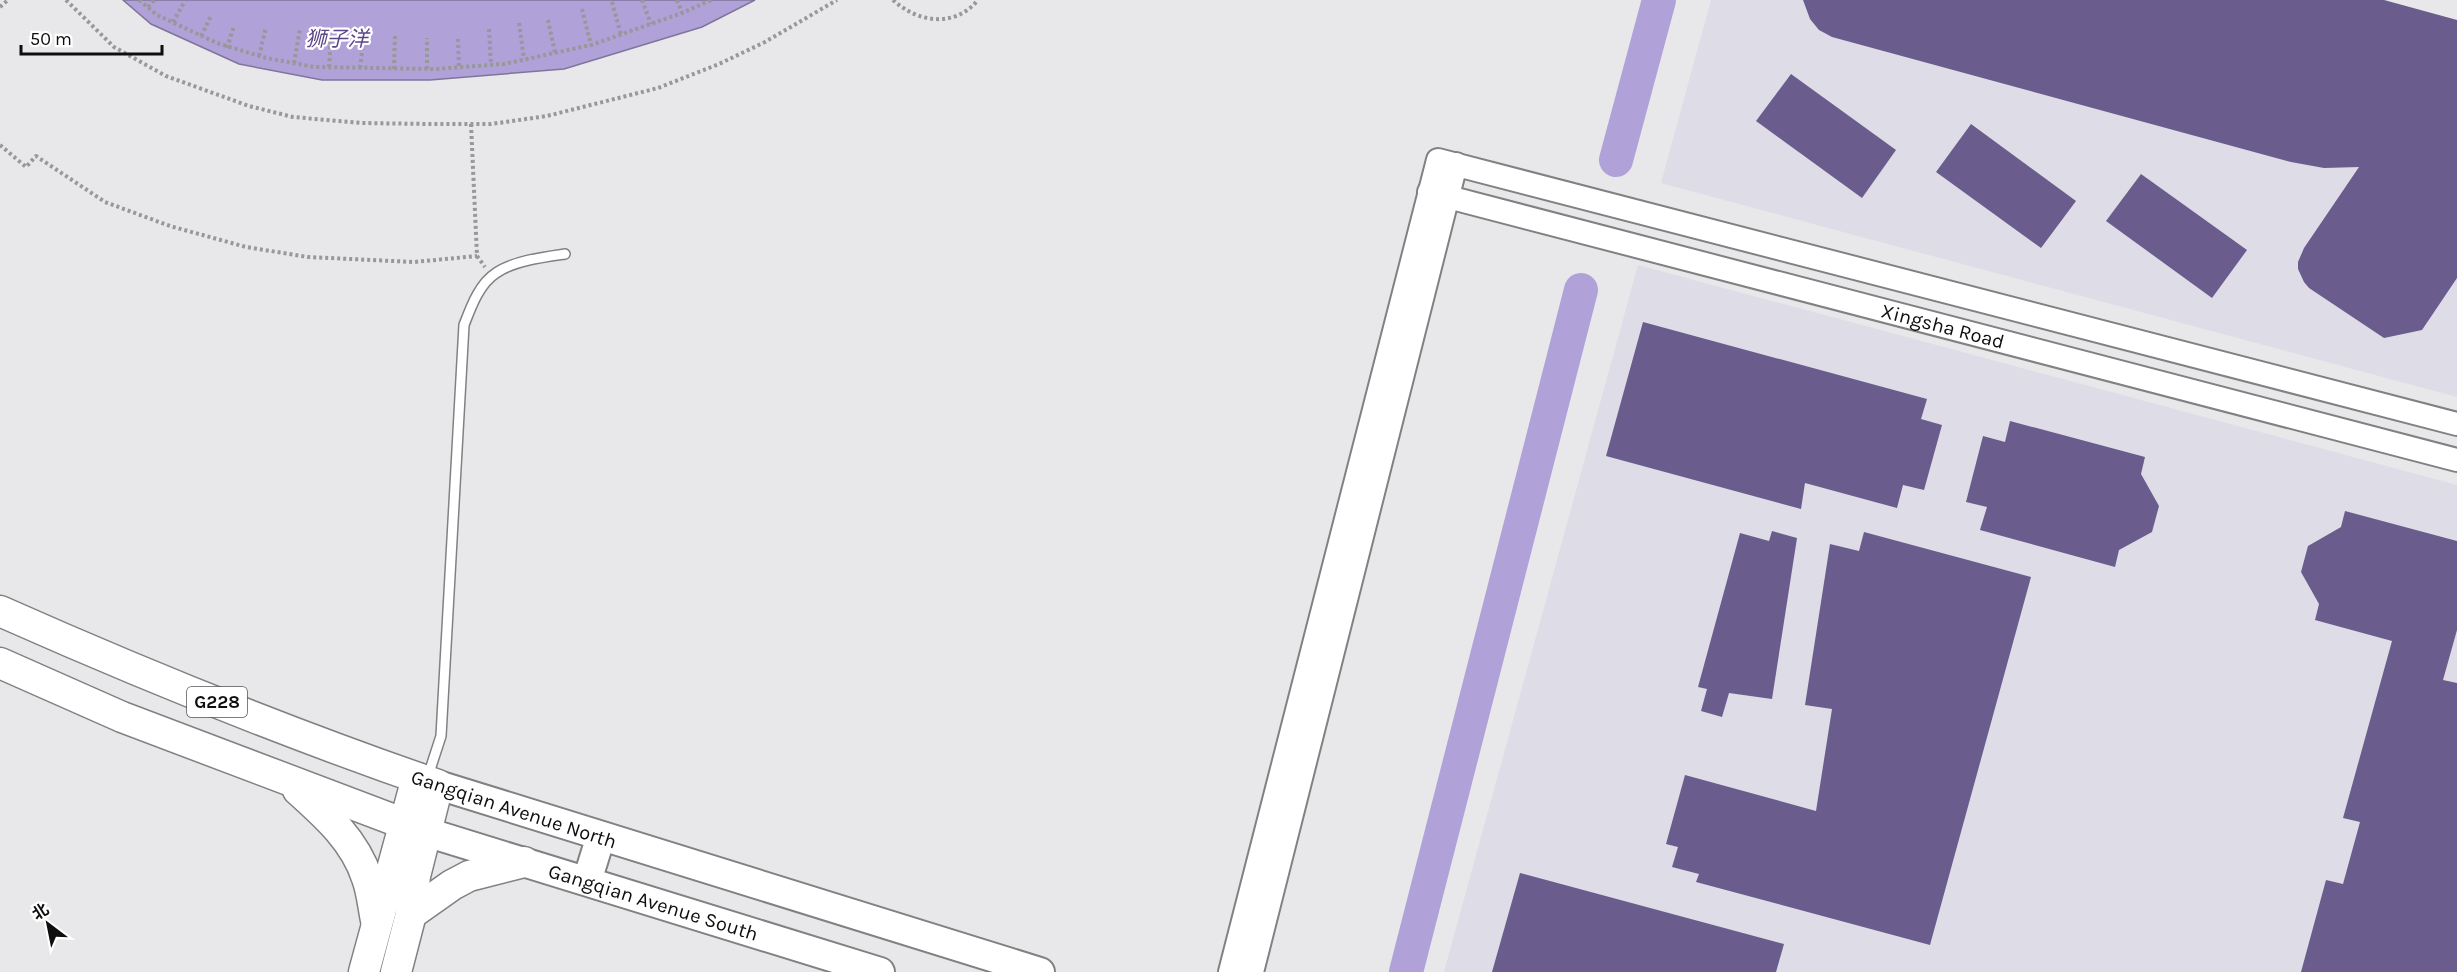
<svg xmlns="http://www.w3.org/2000/svg" width="2457" height="972" font-family="Karla,'Noto Sans SC',sans-serif">
<rect width="100%" height="100%" fill="#e8e7ea"/>
<g fill="#dedce6">
<path d="M1711,0H2384L2457,20V397L1661,183Z"/>
<path d="M1638,265L2457,485V972H1444Z"/>
</g>
<path fill="#b0a1d8" stroke="#7f759c" stroke-width="1.5" d="M123,0H755L702,27L564,69L430,80H322L239,64L151,24Z"/>
<g fill="none" stroke-linecap="round" stroke-linejoin="round">
<g stroke="#b0a1d8" stroke-width="34">
<path d="M1616,160L1659,0"/>
<path d="M1406,972L1581,290"/>
</g>
</g>
<g fill="#6a5c8d">
<path d="M1803,0H2384L2457,20V278L2422,330L2384,338L2309,288L2304,282L2298,269V262L2304,248L2359,167L2324,168L2291,162L1832,37L1819,30L1810,19Z"/>
<path d="M1791,74L1896,150L1862,198L1756,121Z"/>
<path d="M1971,124L2076,201L2041,248L1936,172Z"/>
<path d="M2141,174L2247,250L2212,298L2106,221Z"/>
<path d="M1643,322L1927,399L1921,419L1942,425L1924,490L1903,485L1897,508L1805,483L1801,509L1606,456Z"/>
<path d="M2010,421L2145,457L2141,474L2159,506L2152,532L2119,550L2115,567L1980,530L1987,507L1966,502L1983,436L2005,442Z"/>
<path d="M2345,511L2457,541V630L2443,680L2457,683V972H2301L2326,880L2343,884L2360,822L2343,818L2392,641L2315,620L2319,604L2301,572L2308,546L2341,527Z"/>
<path d="M1772,531L1797,538L1772,699L1729,693L1722,717L1701,711L1707,689L1698,687L1740,533L1769,541Z"/>
<path d="M1864,532L2031,577L1930,945L1696,882L1699,874L1672,867L1678,847L1666,844L1685,775L1816,811L1832,709L1805,705L1830,544L1859,551Z"/>
<path d="M1520,873L1784,944L1776,972H1492Z"/>
</g>
<g fill="none" stroke-linecap="round" stroke-linejoin="round">
<g stroke="#818184" stroke-width="12">
<path id="service" d="M428,776L441,736L464,325C471,307 479,284 496,273C513,261 544,257 565,254"/>
</g>
<g stroke="#818184" stroke-width="26">
<g id="tertiary">
<path id="s1" d="M1429,192L2457,460"/>
<path d="M1230,972L1438,160L2457,424"/>
<path d="M1252,972L1456,164"/>
</g>
</g>
<g stroke="#818184" stroke-width="32">
<g id="primary">
<path d="M438,785L1040,972"/>
<path id="s2" d="M426,832L880,972"/>
<path d="M587,881L601,836"/>
</g>
</g>
<g stroke="#818184" stroke-width="33">
<g id="trunk">
<path d="M0,611C144,675 290,734 438,785L415,876L411,914L396,972"/>
<path d="M0,663L122,717L426,832"/>
<path d="M298,790C327,816 355,841 367,878C372,891 373,906 376,920"/>
<path d="M411,914L452,885L469,876L524,862"/>
<path d="M364,972L417,778"/>
</g>
</g>
<g stroke="#98979a" stroke-width="4" stroke-dasharray="3 3" stroke-linecap="butt">
<path d="M66,0L114,47L166,76L249,106L293,117L361,123L428,124H491L547,116L658,88L719,64L765,42L837,0"/>
<path d="M139,0L157,15L217,43L266,58L315,67L436,69L504,64L591,45L682,13L711,0"/>
<path d="M642,0L651,24"/>
<path d="M677,0L682,13"/>
<path d="M893,0C918,23 955,28 978,0"/>
<path d="M612,2L621,35"/>
<path d="M0,7L8,0"/>
<path d="M148,7L154,0"/>
<path d="M582,9L591,45"/>
<path d="M548,20L555,53"/>
<path d="M173,22L185,1"/>
<path d="M519,23L524,59"/>
<path d="M489,29L491,65"/>
<path d="M201,36L211,16"/>
<path d="M458,39L459,67"/>
<path d="M227,48L234,26"/>
<path d="M259,56L266,27"/>
<path d="M294,63L300,29"/>
<path d="M329,67L331,35"/>
<path d="M360,68L364,35"/>
<path d="M394,69L395,35"/>
<path d="M427,69V38"/>
<path d="M471,124L477,256L485,267"/>
<path d="M0,145L26,167L36,156L105,202L170,226L246,247L308,257L414,262L477,256"/>
</g>
<use href="#service" stroke="#fff" stroke-width="9"/>
<use href="#tertiary" stroke="#fff" stroke-width="22"/>
<use href="#primary" stroke="#fff" stroke-width="28"/>
<use href="#trunk" stroke="#fff" stroke-width="30"/>
</g>
<g text-anchor="middle" stroke-width="4.5" stroke-linejoin="round" paint-order="stroke">
<rect fill="#fff" stroke="#565657" stroke-width="1.5" x="187" y="687" width="60" height="30" rx="4.5"/>
<g font-size="18" font-weight="bold" fill="#0e0e0f">
<text x="217" y="708">G228</text>
</g>
<g font-size="20" fill="#0e0e0f" stroke="#fff">
<text dy="7" stroke="none"><textPath href="#s1" startOffset="531">Xingsha Road</textPath></text>
<text transform="translate(514 809) rotate(18)" y="7">Gangqian Avenue North</text>
<text dy="7" stroke="none"><textPath href="#s2" startOffset="238">Gangqian Avenue South</textPath></text>
</g>
<g font-size="21" font-style="italic" fill="#5c4689" stroke="#fff">
<text x="337" y="46">狮子洋</text>
</g>
</g>
<g transform="translate(48 924) rotate(328)" stroke="#ffffff" stroke-width="4.5" paint-order="stroke">
<path d="M0-4.5L10 22L0 15L-10 22Z" fill="#0e0e0f"/>
<text y="-9" font-size="16" font-weight="bold" text-anchor="middle" fill="#0e0e0f">北</text>
</g>
<path d="M21 45v9h141v-9" fill="none" stroke="#0e0e0f" stroke-width="3"/>
<text x="30" y="45" font-size="18" fill="#0e0e0f" stroke="#ffffff" stroke-width="4.5" paint-order="stroke">50 m</text>
</svg>
